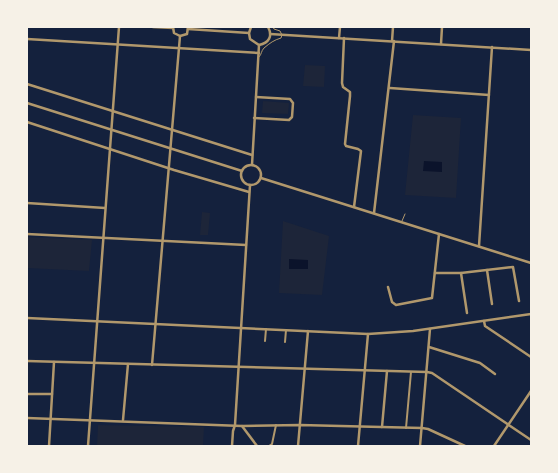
<svg xmlns="http://www.w3.org/2000/svg" width="558" height="473" font-family="'Nunito Sans',sans-serif">
<rect width="100%" height="100%" fill="#14213d"/>
<g fill="#1d2539">
<path d="M305,65L325,66L324,87L303,86Z"/>
<path d="M263,101L289,103L288,114L262,113Z"/>
<path d="M413,115L461,118L456,198L405,195Z"/>
<path d="M202,212L210,213L208,235H200Z"/>
<path d="M283,221L329,236L322,295L279,293Z"/>
<path d="M27,237L92,240L89,271L27,268Z"/>
<path d="M98,425L204,427L203,446H97Z"/>
</g>
<g fill="#0b132b">
<path d="M424,161L442,162V172L423,171Z"/>
<path d="M289,259L308,260V269H289Z"/>
</g>
<g fill="none" stroke-linecap="round" stroke-linejoin="round">
<g stroke="#b1986c" stroke-width="1">
<path d="M259,57C262,54 261,51 264,48C270,43 274,40 281,38L282,35L280,31L274,29L273,27"/>
<path d="M402,221L405,214"/>
</g>
<g stroke="#b1986c" stroke-width="2">
<path d="M265,341L266,329"/>
<path d="M285,342L286,330"/>
<path d="M406,428L411,372"/>
<path d="M269,446L272,444L276,425"/>
</g>
<g stroke="#b1986c" stroke-width="2.5">
<path d="M153,27L173,28"/>
<path d="M173,27L174,33L180,36L187,34L188,27"/>
<path d="M251,27L249,33L250,39L259,45C269,43 273,36 268,27"/>
<path d="M188,29L249,33"/>
<path d="M270,34L531,50"/>
<path d="M339,38L340,27"/>
<path d="M344,38L342,83L343,87L350,92V96L345,144L346,146L358,149L361,151L354,207"/>
<path d="M27,39L259,53"/>
<path d="M392,41L393,27"/>
<path d="M441,44L442,27"/>
<path d="M27,84L252,155"/>
<path d="M390,88L489,95"/>
<path d="M27,103L242,171"/>
<path d="M254,118L289,120L292,117L293,103L290,99L256,97"/>
<path d="M27,122L174,170L249,192"/>
<circle cx="251" cy="175" r="10"/>
<path d="M252,165L259,45"/>
<path d="M261,178L531,263"/>
<path d="M27,203L105,208"/>
<path d="M374,213L394,41"/>
<path d="M27,234L246,245"/>
<path d="M479,246L492,47"/>
<path d="M487,270L492,304"/>
<path d="M435,273H461L513,267L519,301"/>
<path d="M461,273L467,313"/>
<path d="M388,287L392,302L396,305L432,298L439,234"/>
<path d="M27,318L368,334L413,331L531,314"/>
<path d="M484,321L485,326L531,357"/>
<path d="M429,347L480,363L495,374"/>
<path d="M27,361L427,372L432,373L531,440"/>
<path d="M152,365L180,36"/>
<path d="M27,394H52"/>
<path d="M27,418L242,426L300,425L422,428L428,429L465,446"/>
<path d="M123,420L128,364"/>
<path d="M242,426L257,446"/>
<path d="M382,427L387,371"/>
<path d="M49,446L54,362"/>
<path d="M88,446L119,27"/>
<path d="M232,446L233,431L235,425L250,185"/>
<path d="M298,446L308,331"/>
<path d="M358,446L368,334"/>
<path d="M420,446L430,329"/>
<path d="M494,446L531,391"/>
</g>
</g>
<rect width="558" height="473" fill="none" stroke="#f6f1e7" stroke-width="56"/>
</svg>
